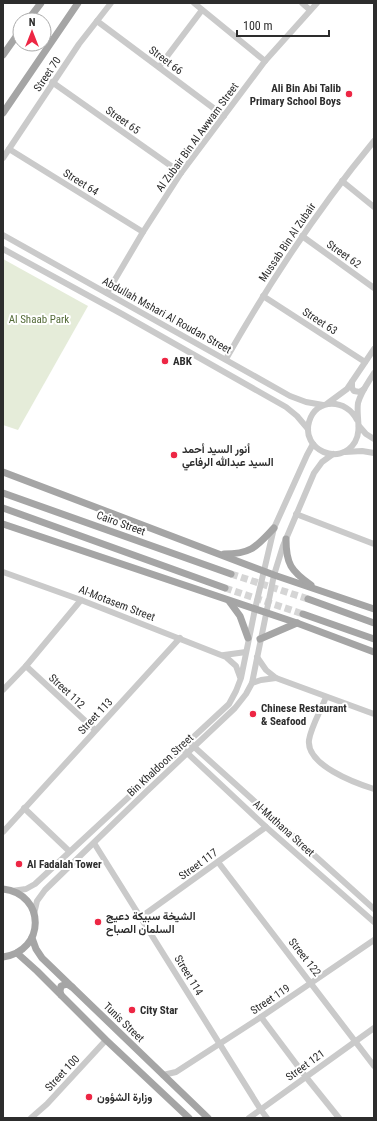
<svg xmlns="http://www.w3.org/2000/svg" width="377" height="1121" font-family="'Roboto Condensed',Vazirmatn,sans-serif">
<rect width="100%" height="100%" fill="#fff"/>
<path fill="#e5ecd9" d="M3,259L88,306L18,430L3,425Z"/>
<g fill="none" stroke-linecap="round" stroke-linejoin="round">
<g stroke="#d5d5d5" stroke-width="7" stroke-dasharray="7 3.5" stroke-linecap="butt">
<path d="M231,574L308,599"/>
<path d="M225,588L303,614"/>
</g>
<g stroke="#cacaca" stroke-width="6">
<path d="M194,3L265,61"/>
<path d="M302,3L310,10"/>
<path d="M97,21L224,116"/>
<path d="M159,67L202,10"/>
<path d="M52,82L181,173"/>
<path d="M9,149L143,232"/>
<path d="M3,158L79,44L111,3"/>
<path d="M342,181L374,207"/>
<path d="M3,235L290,396L306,402L323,405"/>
<path d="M302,236L374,288"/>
<path d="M3,249L122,314L286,407L297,416L308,429"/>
<path d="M107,293L143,232L181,173L265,61L317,3"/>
<path d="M263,296L365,362"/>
<path d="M226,359C269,283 318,209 374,141"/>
<path d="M352,382V388L354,391L360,392L364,389"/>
<path d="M328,403L347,389L374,349"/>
<path d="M357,420C347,399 316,397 309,422C301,450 340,467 355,442C362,430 356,416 358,403C361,392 368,383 374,373"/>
<path d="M359,426L366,434L374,439"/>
<path d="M345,452L362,451L374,453"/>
<path d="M296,514L374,544"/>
<path d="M3,572L81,600L226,657L236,666L240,677"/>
<path d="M224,655L246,652"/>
<path d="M257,657L266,670L276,678L374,714"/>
<path d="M26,666L95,730"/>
<path d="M252,683L261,680L276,678"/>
<path d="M3,690L26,666L81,600"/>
<path d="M326,697C321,710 311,727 309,740C306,765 355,783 374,789"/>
<path d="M191,744L374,909"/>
<path d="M185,751L266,827L374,922"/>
<path d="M24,808L69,851"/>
<path d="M3,832L180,638"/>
<path d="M94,843L261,1110L267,1118"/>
<path d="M218,862L374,1066"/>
<path d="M12,891L26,889L35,884L229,704L236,691L241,678L255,609L274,528L307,455L313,444"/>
<path d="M34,914L37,901L45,890L147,791L235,708L246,694L252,683L274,575L283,546L314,473L322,462L333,454"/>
<path d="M141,917L266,827"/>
<path d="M261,1017L306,1077L339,1118"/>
<path d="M163,1075L176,1072L261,1017L374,940"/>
<path d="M31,1118L47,1104L106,1040"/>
<path d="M249,1118L374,1028"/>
</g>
<g stroke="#a5a5a5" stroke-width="7">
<path d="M28,20L41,3"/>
<path d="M3,55L20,31"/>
<path d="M3,113L78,3"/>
<path d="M3,472L274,575L374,609"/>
<path d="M3,493L231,574"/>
<path d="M3,508L225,588"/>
<path d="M3,524L297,623L374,652"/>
<path d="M286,539C286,564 291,571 311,585"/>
<path d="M224,554C252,554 257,546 274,528"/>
<path d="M308,599L374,623"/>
<path d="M229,601L240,616L248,638"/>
<path d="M303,614L374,639"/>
<path d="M260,639L297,623"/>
<path d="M3,889C46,894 46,951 3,957"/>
<path d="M32,938L36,949L42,958L208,1118"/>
<path d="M17,953L37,971L106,1040L189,1118"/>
<path d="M61,995L60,991L61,986L67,984L72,987"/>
</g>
</g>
<g fill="#ed2644" stroke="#fff" stroke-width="1.5">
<circle cx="349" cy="94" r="4"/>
<circle cx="165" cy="361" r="4"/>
<circle cx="174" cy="455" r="4"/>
<circle cx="253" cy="714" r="4"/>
<circle cx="19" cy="864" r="4"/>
<circle cx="98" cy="922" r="4"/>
<circle cx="132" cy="1010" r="4"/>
<circle cx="89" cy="1097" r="4"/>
</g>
<g text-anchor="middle" stroke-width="4" stroke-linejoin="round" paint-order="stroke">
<g font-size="11" fill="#2d2d2d" stroke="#fff">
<text transform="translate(166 60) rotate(37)" y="4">Street 66</text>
<text transform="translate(47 74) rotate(-56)" y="4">Street 70</text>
<text transform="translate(123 120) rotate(35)" y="4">Street 65</text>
<text transform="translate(197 137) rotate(-54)" y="4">Al Zubair Bin Al Awwam Street</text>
<text transform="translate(81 182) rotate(32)" y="4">Street 64</text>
<text transform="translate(287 242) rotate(-56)" y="4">Mussab Bin Al Zubair</text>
<text transform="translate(344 254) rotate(35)" y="4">Street 62</text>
<text transform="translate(167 315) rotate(29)" y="4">Abdullah Mshari Al Roudan Street</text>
<text transform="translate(320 321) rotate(33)" y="4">Street 63</text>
<text transform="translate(121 523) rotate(20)" y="4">Cairo Street</text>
<text transform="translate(117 603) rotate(21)" y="4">Al-Motasem Street</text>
<text transform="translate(67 691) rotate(43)" y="4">Street 112</text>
<text transform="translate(95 716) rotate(-47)" y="4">Street 113</text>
<text transform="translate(160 765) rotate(-43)" y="4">Bin Khaldoon Street</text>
<text transform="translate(284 828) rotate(42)" y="4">Al-Muthana Street</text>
<text transform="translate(198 864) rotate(-36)" y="4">Street 117</text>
<text transform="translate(305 957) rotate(52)" y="4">Street 122</text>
<text transform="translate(189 975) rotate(59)" y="4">Street 114</text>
<text transform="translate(270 999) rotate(-34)" y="4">Street 119</text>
<text transform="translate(124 1022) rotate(44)" y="4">Tunis Street</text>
<text transform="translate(305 1065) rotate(-36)" y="4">Street 121</text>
<text transform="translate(62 1073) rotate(-47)" y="4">Street 100</text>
</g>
<g font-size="11" font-weight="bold" fill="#2d2d2d" stroke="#fff" text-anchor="start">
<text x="341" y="92" text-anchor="end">Ali Bin Abi Talib<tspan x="341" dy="13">Primary School Boys</tspan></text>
<text x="173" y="365">ABK</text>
<text x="182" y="453">أنور السيد أحمد<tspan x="182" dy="13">السيد عبدالله الرفاعي</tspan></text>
<text x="261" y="712">Chinese Restaurant<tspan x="261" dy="13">&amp; Seafood</tspan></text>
<text x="27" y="868">Al Fadalah Tower</text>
<text x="106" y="920">الشيخة سبيكة دعيج<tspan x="106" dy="13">السلمان الصباح</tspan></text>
<text x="140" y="1014">City Star</text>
<text x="97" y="1101">وزارة الشؤون</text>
</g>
<g font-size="11" fill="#546b38" stroke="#fff">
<text x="39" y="323">Al Shaab Park</text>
</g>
</g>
<rect width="377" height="1121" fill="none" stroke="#2d2d2d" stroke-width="8"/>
<g transform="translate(32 32)"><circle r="19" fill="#ffffff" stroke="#ababab"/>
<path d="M0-3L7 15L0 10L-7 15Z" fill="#ed2644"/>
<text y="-6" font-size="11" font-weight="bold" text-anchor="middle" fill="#2d2d2d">N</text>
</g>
<path d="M237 30v6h92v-6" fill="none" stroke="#2d2d2d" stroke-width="2"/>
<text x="243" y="30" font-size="12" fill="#2d2d2d" stroke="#ffffff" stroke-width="3" paint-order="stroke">100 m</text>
</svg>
